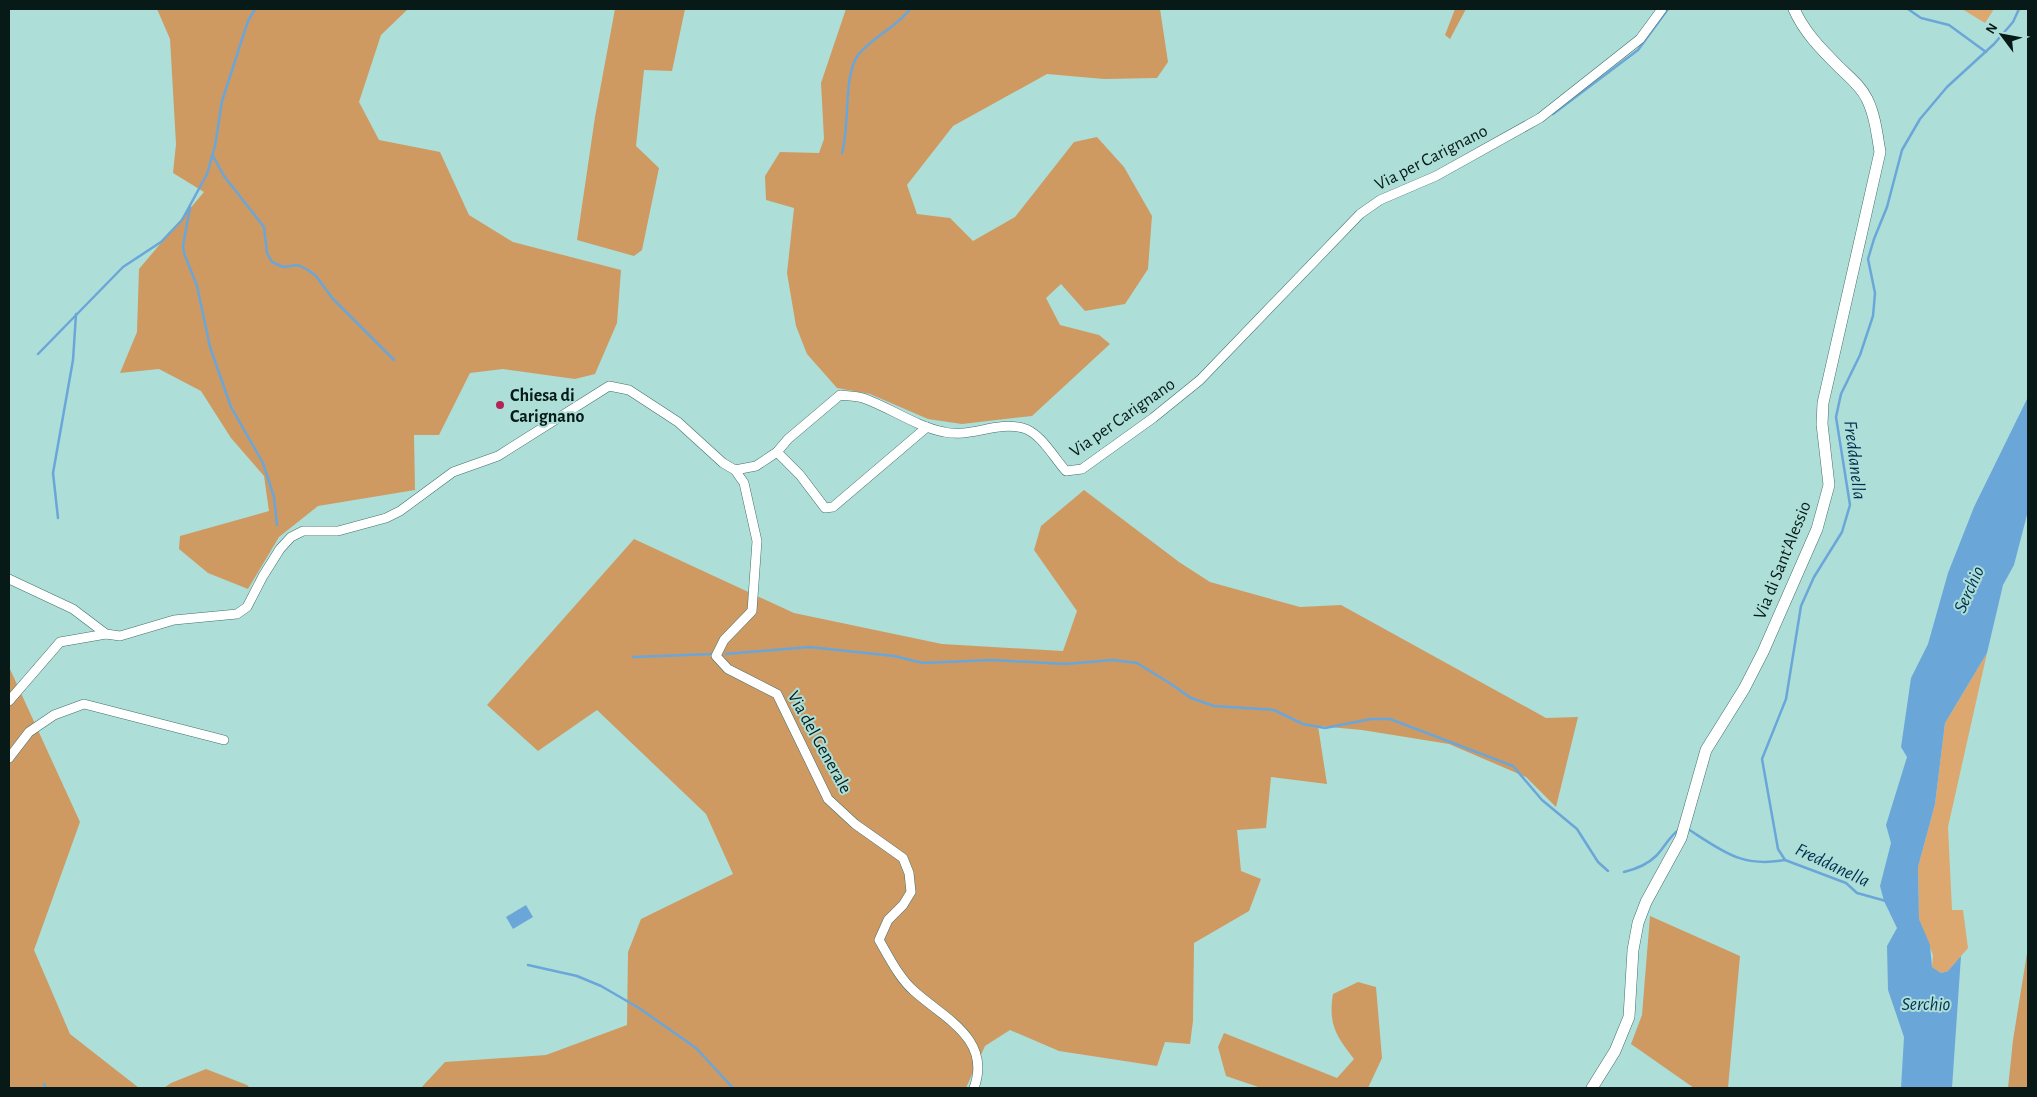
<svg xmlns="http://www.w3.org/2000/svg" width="2037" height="1097" font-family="'Alegreya Sans',sans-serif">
<rect width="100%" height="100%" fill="#addfd8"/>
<g fill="#dda770">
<path d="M1962,9H1994L1985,23Z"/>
<path d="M1987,653L1948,827L1952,910H1963L1968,948L1948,971L1941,973L1932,967L1933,955L1919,919L1918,867L1935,804L1945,723Z"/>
</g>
<g fill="#cf9962">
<path d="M157,9H408L381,35L359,102L379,140L440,152L469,215L513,242L621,270L617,323L595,374L575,379L503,369L470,373L439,435H414L415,490L318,506L279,537L248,589L208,573L179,549L180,536L269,511L264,476L231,438L201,391L159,369L120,373L137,332L139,269L204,192L173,173L176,144L170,39Z"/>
<path d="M615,9H685L672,71L644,70L636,146L659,168L642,250L634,256L577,240L595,117Z"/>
<path d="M846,9H1160L1168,62L1157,78L1104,79L1047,74L953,126L907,185L917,214L950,218L973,241L1015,217L1074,142L1097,137L1124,167L1152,216L1148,269L1125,304L1085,311L1061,284L1046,298L1060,325L1099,335L1110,344L1032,416L962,424L928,419L870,394L837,388L807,354L796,326L787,273L794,208L766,200L765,176L780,152L819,153L824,139L821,83Z"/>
<path d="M1455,9H1466L1450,39L1445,35Z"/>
<path d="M1084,490L1179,562L1210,582L1300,607L1341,605L1546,718L1578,717L1556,807L1526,777L1449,744L1362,730L1318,726L1327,784L1271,777L1266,828L1237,830L1241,871L1261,879L1249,911L1194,943L1193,1021L1190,1044L1165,1042L1157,1066L1059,1051L1010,1030L985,1046L966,1088H421L445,1062L546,1055L627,1025L628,952L641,919L733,874L706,814L597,710L538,751L487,705L634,539L794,613L942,644L1063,651L1077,611L1034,550L1041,526Z"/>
<path d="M9,667L80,822L34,950L70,1034L139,1088H9Z"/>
<path d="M1650,916L1740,956L1728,1088H1694L1631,1044L1642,1015Z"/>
<path d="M2028,947V1088H2008L2013,1040Z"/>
<path d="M1358,982L1376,987L1382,1058L1368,1088H1261L1226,1076L1218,1047L1224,1033L1337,1078L1354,1059C1336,1036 1328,1024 1333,994Z"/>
<path d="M206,1069L247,1085L250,1088H164L171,1083Z"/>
</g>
<g fill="#6ba6d9">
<path d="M2028,397V511L2014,565L2003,585L1987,653L1945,723L1935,804L1918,867L1919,919L1930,945L1932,967L1941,973L1948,971L1961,956L1952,1088H1901L1904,1037L1888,990L1887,946L1897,928L1884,901L1880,886L1891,843L1886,825L1907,757L1901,747L1911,678L1928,644L1948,573L1974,507Z"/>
<path d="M526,905L533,917L513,929L506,917Z"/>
</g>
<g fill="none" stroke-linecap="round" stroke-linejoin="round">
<g stroke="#6ba6d9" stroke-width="2.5">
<path d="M1908,9L1921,18L1949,25L1986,52"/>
<path d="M1553,114L1638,50L1668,9"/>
<path d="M842,153C850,126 843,76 858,55C873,36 896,28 910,9"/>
<path d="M213,156L224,176L264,227L267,253L272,262L283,267L298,265L308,270L316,276L333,299L394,360"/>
<path d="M190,207L183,246L184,253L197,286L210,347L231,407L263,463L274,497L277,525"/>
<path d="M38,354L123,267L161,242L182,220L207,174L215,146L222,101L248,21L255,9"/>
<path d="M58,518L53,473L73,360L76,314"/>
<path d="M726,654L809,647L894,656L923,663L991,660L1065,664L1113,660L1137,663L1171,684L1191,698L1214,706L1274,710L1303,724L1325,728L1371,719H1390L1513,766L1542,800L1577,829L1598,862L1608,871"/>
<path d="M633,657L714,654"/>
<path d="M1688,829C1722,851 1742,868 1785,860"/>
<path d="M1624,872C1636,869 1647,865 1656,856C1665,847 1669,836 1680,829"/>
<path d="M1886,901L1857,893L1846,883L1785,860L1778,849L1762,759L1786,699L1801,606L1814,577L1842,532L1850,505L1836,417L1841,394L1860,355L1873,316L1875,293L1868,259L1874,239L1887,207L1902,150L1920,119L1947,87L1994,44L2013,22L2019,9"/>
<path d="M528,965L577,976L601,986L639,1008L696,1048L733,1088"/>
<path d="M44,1084L46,1088"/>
</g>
<g stroke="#42706b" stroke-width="10">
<g id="minor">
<path d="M777,452L800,475L825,508L833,507L927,427"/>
<path d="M735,470L744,483L757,541L752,611L724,640L716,656L728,669L777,694L828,799L855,824L903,858L909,873L911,892L903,905L888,920L879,940C889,957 899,978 914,991C944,1018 992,1039 974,1088"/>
<path d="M9,579L73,609L106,634L120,636L174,620L237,614L247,607L263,576L280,549L291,537L303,531H338L386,518L400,511L453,472L498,456L609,386L629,390L678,422L723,463L735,470L756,466L777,452L788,439L840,395C847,396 856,396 863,398C891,408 915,426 944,432C970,438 997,421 1023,428C1041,433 1054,458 1066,471L1082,469L1153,418L1200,380L1360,214L1380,200L1436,176L1540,118L1640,39L1662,9"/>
<path d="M9,701L60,642L106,634"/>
<path d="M9,758L29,732L54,715L84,704L224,740"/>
</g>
</g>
<g stroke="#42706b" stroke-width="12">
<path id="tertiary" d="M1592,1088L1615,1051L1629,1017L1633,950L1638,923L1646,902L1681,838L1706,750L1744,689L1763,652L1817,529L1829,485L1822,424L1823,403L1880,152C1877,134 1875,115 1867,99C1861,86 1848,76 1839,67C1821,49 1804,32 1794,9"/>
</g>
<use href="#minor" stroke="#fff" stroke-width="9"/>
<use href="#tertiary" stroke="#fff" stroke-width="11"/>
</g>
<circle fill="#b32456" stroke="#addfd8" stroke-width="2" cx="500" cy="405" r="5"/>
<g text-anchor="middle" stroke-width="4" stroke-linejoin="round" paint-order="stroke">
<g font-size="18" fill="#071a18" stroke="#addfd8">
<text transform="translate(1431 157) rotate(-27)" y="6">Via per Carignano</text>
<text transform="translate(1122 417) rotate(-35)" y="6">Via per Carignano</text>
<text transform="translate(1782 560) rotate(-68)" y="6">Via di Sant'Alessio</text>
<text transform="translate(820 742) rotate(61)" y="6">Via del Generale</text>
</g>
<g font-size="18" font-weight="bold" fill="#071a18" stroke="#addfd8" text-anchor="start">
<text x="510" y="401">Chiesa di<tspan x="510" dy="21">Carignano</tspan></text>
</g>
<g font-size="19" font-style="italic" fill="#002e4f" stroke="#addfd8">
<text transform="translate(1856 460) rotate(83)" y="7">Freddanella</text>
<text transform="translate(1968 589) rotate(-66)" y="7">Serchio</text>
<text transform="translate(1833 864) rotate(25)" y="7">Freddanella</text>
<text x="1926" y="1010">Serchio</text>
</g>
</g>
<rect width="2037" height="1097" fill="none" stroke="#071a18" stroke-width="20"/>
<g transform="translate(2002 35) rotate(302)" stroke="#addfd8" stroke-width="4" paint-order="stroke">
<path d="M0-4L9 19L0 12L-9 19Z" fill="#071a18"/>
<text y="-8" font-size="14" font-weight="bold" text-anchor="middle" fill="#071a18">N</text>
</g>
</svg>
